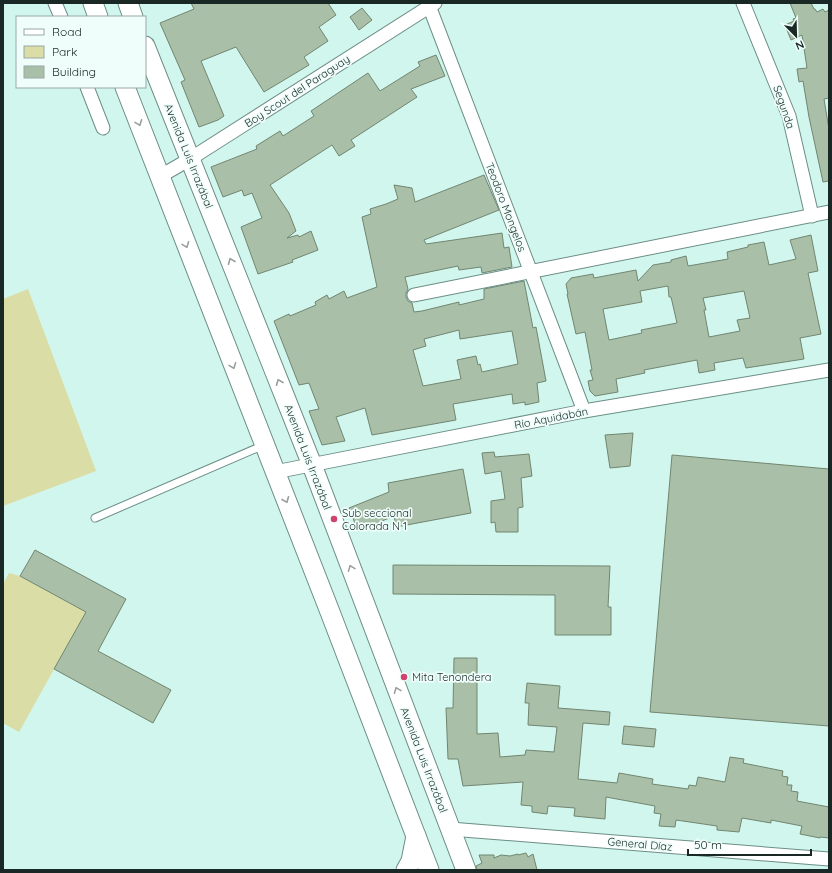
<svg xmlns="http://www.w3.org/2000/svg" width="832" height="873" font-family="Quicksand,sans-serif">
<rect width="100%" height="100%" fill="#d1f6ed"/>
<g fill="#dadda6">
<path d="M28,289L96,471L3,506V299Z"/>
<path d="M9,573L20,576L86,612L19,732L3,723V584Z"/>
</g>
<g fill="#a9bfa8" stroke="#718671" fill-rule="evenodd">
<path d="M191,3H328L336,15L319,27L328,41L304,57L309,65L264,92L236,47L201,61L224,116L218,120L199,127L181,82L185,80L160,23L194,9Z"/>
<path d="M790,3H811L814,9H815L817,12L823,9L825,12L829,10V98L824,99L829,129V181L823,182L809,117L803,81L799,82L797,69L807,68L802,35L791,40L785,25L794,21L793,19L796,18Z"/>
<path d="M362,8L372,20L359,30L350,17Z"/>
<path d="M436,55L445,76L411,89L417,97L351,140L355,146L339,156L332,145L270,185L289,213L296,231L287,238L298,235L299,237L311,231L318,250L292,260L293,262L258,274L241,227L262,218L252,193L244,196L242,190L223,197L211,167L257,149L256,146L280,131L283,136L314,116L311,111L368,73L380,91L420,66L418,62Z"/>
<path d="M484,175L499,210L424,240L426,244L502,233L504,248L509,247L512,267L482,273L481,267L459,270L458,266L405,277L408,289L406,293V297L408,301L412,303L414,312L422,311L459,302V305L484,299V289L524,281L533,328L536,327L546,381L537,383L539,402L525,405V402L513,404L512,394L453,404L456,420L372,435L365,408L336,417L345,441L322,445L309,411L319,409L309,383L299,385L274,321L289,314L290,316L316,305L315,302L327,295L329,299L344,291L347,298L377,287L362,217L371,214L370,209L386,204L398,199L394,185L412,188L415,202ZM459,330L460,339L512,331L518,364L482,372L480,364L478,365L476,356L457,360L461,379L423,386L413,350L426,346L424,339Z"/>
<path d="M811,235L818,271L808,273L821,334L800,338L804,359L746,368L743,358L714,363L715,370L699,373L697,360L644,370L645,373L616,379L618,392L595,396L590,391L588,381L593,380L590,370H592L585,332L576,334L567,294H568L566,284L571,278L593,274L594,278L636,270L638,281L653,265L671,262V260L686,256L688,266L711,262L728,259L727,252L748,247V245L764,242L769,265L796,259L790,240ZM668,286L669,297H671L677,323L641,330L642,333L609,340L603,309L642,302L640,291ZM744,291L750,318L737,320L740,331L709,337L704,310H706L703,298Z"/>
<path d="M633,433L630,466L610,468L605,435Z"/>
<path d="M494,452L495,457L529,454L532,476L521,478L523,507L518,508V532H496L495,522L491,523V501L505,499L501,471L485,474L482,453Z"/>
<path d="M672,455L829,469V726L650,712Z"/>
<path d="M463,469L471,513L396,527L394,516L358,531L349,508L389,492L388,483Z"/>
<path d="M35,550L126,599L98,651L171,690L153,723L54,669L86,612L20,576Z"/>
<path d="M393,565L610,566L608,607H611V635H555V595L393,594Z"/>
<path d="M454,658H477V734L498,733L500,757L525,755L526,750L554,752L557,727L528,725L529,703H525L527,683L560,686L558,708L610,712L609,725L583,723L578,779L617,783L619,773L653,779L652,784L688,789L689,785L696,786L698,777L725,782L730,757L744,759L743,763L783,771L782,776L788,777L787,785H792L791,791L798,792L797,801L829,807V838L820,837V838L800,834L802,826L771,820V823L742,818L739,832L717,830V826L676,820L675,827L659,826L661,814L654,813L655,806L606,797L605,819L574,816L575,808L548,806L547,814L532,812V806L521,805L523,782L463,786L458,759H448L446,708H453Z"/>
<path d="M624,726L656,729L654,747L622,744Z"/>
<path d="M526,853L528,857L533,854L537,870H477L476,866L482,863L479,855H494V858L501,855L510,856L518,854V855Z"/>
</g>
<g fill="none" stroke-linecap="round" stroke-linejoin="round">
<g stroke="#6c8e86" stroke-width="9">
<path id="lane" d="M95,518L264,445"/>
</g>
<g stroke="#6c8e86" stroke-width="15">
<g id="street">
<path d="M55,3L61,17"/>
<path d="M428,3L584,411"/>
<path d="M743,3L789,116L812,216"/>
<path d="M87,87L103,128"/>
<path d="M159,177L190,159L435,3"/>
<path d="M414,295L829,212"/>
<path d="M275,472L584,411L829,370"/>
<path d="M450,829L829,859"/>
</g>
</g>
<g stroke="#6c8e86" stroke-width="21">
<g id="secondary">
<path d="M93,3L98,17"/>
<path d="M128,3L133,17"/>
<path d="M145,46L312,465L466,870"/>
<path d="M125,87L330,612L429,870"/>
<path d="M406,870L411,861L416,836"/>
</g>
</g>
<use href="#lane" stroke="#fff" stroke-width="7"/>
<use href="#street" stroke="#fff" stroke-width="13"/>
<use href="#secondary" stroke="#fff" stroke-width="19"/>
</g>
<defs><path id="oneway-chevron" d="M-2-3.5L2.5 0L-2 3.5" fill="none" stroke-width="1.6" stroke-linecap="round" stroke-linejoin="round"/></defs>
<g stroke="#989e9d">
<use href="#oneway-chevron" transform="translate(139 123) rotate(69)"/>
<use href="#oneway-chevron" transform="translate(186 245) rotate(69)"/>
<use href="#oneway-chevron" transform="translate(231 261) rotate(-112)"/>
<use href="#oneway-chevron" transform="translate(233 366) rotate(69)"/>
<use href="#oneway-chevron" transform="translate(279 382) rotate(-112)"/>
<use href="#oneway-chevron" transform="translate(286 500) rotate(68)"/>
<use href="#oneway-chevron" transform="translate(351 568) rotate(-111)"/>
<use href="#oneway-chevron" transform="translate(397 690) rotate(-111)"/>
</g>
<g fill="#d0426c" stroke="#effefa" stroke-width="1.5">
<circle cx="334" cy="519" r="4"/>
<circle cx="404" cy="677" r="4"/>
</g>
<g text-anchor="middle" stroke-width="3.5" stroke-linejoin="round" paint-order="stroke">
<g font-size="11" fill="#1a2825" stroke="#effefa">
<text transform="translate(297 91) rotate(-33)" y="4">Boy Scout del Paraguay</text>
<text transform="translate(784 107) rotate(71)" y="4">Segunda</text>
<text transform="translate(189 156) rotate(68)" y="4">Avenida Luis Irrazábal</text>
<text transform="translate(506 207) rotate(69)" y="4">Teodoro Mongelos</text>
<text transform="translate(551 418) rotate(-11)" y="4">Río Aquidabán</text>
<text transform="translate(308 457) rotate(69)" y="4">Avenida Luis Irrazábal</text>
<text transform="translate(424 760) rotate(69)" y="4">Avenida Luis Irrazábal</text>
<text transform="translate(640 844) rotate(5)" y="4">General Díaz</text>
</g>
<g font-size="11" fill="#1a2825" stroke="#effefa" text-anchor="start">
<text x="342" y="517">Sub seccional<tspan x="342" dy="13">Colorada N 1</tspan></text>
<text x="412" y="681">Mita Tenondera</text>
</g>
</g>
<rect width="832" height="873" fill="none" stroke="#1a2825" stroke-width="8"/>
<rect x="16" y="16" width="130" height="72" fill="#effefa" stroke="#9aa8a5"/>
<rect x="24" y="29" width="20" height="6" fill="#ffffff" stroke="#9aa8a5"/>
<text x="52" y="36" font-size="12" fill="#1a2825">Road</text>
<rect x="24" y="46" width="20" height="12" fill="#dadda6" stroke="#9aa8a5"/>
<text x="52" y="56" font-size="12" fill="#1a2825">Park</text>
<rect x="24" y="66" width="20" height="12" fill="#a9bfa8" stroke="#9aa8a5"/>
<text x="52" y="76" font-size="12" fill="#1a2825">Building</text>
<g transform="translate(796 36) rotate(157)" stroke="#effefa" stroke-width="3" paint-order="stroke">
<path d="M0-3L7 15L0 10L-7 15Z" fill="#1a2825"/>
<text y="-6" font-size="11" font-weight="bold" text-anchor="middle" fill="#1a2825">N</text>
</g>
<path d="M688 849v6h123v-6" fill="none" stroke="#1a2825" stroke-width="2"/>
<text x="694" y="849" font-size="12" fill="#1a2825" stroke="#effefa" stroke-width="3" paint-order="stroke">50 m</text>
</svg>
